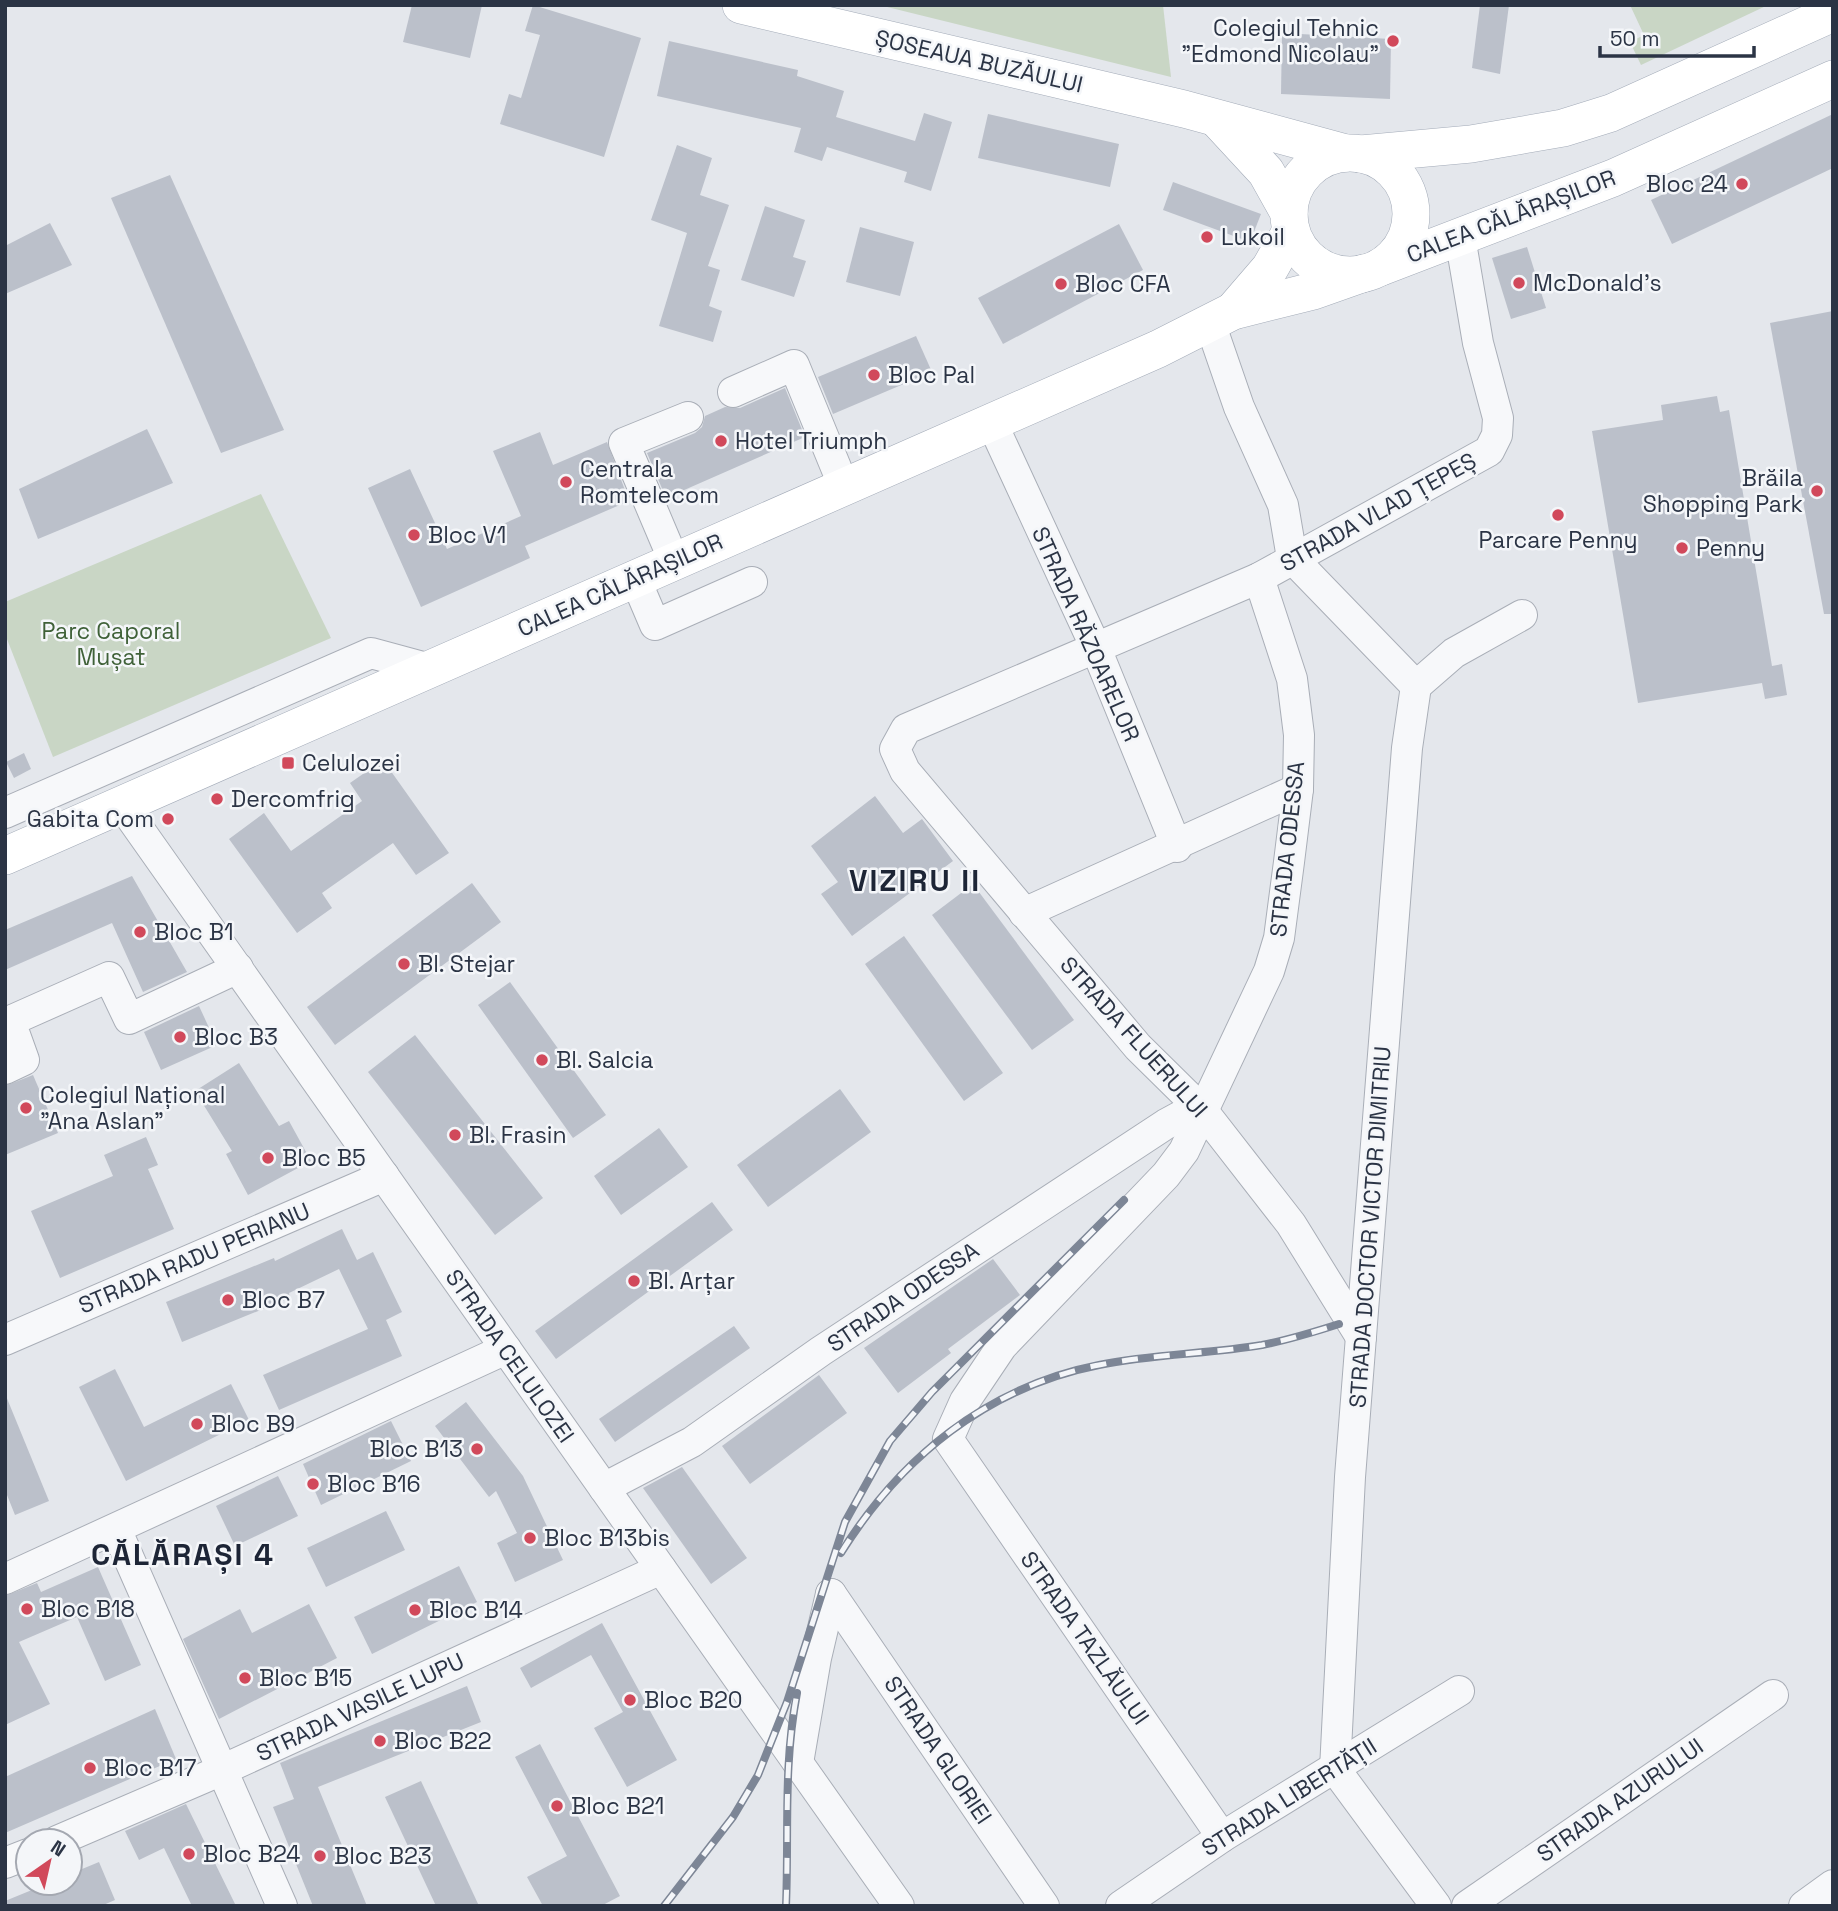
<svg xmlns="http://www.w3.org/2000/svg" width="1838" height="1911" font-family="'Space Grotesk',sans-serif">
<rect width="100%" height="100%" fill="#e4e7ec"/>
<g fill="#c9d6c5">
<path d="M879,5H1163L1171,77Z"/>
<path d="M1630,5H1768L1641,65L1630,42L1644,35Z"/>
<path d="M261,494L331,638L53,757L5,634V602Z"/>
</g>
<g fill="#bbc0ca">
<path d="M412,5H482L470,58L403,42Z"/>
<path d="M533,5L641,38L604,157L500,124L509,94L521,98L540,35L525,31Z"/>
<path d="M1480,5H1509L1500,74L1472,68Z"/>
<path d="M1282,33L1391,39L1390,99L1281,94Z"/>
<path d="M669,41L798,70L797,76L844,91L836,117L915,141L924,113L952,122L931,191L904,182L907,172L827,147L822,161L794,152L801,128L657,96Z"/>
<path d="M988,114L1119,144L1110,187L978,158Z"/>
<path d="M1833,114V168L1672,244L1651,200Z"/>
<path d="M677,145L712,158L700,195L729,205L708,266L720,270L709,306L722,311L713,342L659,326L687,233L651,220Z"/>
<path d="M170,175L284,430L221,453L111,198Z"/>
<path d="M1173,182L1261,214L1250,242L1163,210Z"/>
<path d="M765,206L805,220L793,257L806,261L794,297L741,280Z"/>
<path d="M50,223L72,265L5,294V246Z"/>
<path d="M1119,224L1143,270L1003,344L978,298Z"/>
<path d="M860,227L914,242L900,296L846,282Z"/>
<path d="M1527,247L1546,308L1511,319L1492,258Z"/>
<path d="M1833,311V614H1824L1770,323Z"/>
<path d="M916,336L932,372L833,414L818,377Z"/>
<path d="M785,388L805,437L666,498L647,453L695,433L702,427L705,416L725,407L740,408Z"/>
<path d="M1717,396L1720,412L1729,410L1772,666L1782,664L1787,695L1765,699L1762,683L1638,703L1592,431L1663,420L1661,405Z"/>
<path d="M147,429L173,483L38,539L19,489Z"/>
<path d="M540,432L553,465L607,442L629,501L525,546L530,558L421,607L368,488L410,469L447,549L521,516L493,451Z"/>
<path d="M24,753L31,769L14,778L6,762Z"/>
<path d="M383,760L449,853L416,875L393,843L322,893L332,908L297,933L229,839L264,813L291,851L362,801L350,783Z"/>
<path d="M875,796L903,833L922,819L953,861L852,936L821,894L838,882L811,846Z"/>
<path d="M132,876L187,972L143,992L112,923L5,970V930Z"/>
<path d="M472,883L501,922L335,1045L307,1007Z"/>
<path d="M973,884L1074,1020L1032,1050L932,915Z"/>
<path d="M904,936L1003,1073L964,1101L865,964Z"/>
<path d="M510,982L606,1115L573,1138L478,1005Z"/>
<path d="M199,1006L217,1045L161,1070L144,1032Z"/>
<path d="M415,1035L543,1198L495,1235L368,1072Z"/>
<path d="M239,1063L279,1126L289,1121L311,1161L248,1195L226,1154L232,1151L195,1091Z"/>
<path d="M33,1075L58,1133L5,1155V1086Z"/>
<path d="M840,1089L871,1132L768,1207L737,1165Z"/>
<path d="M659,1128L688,1167L621,1215L594,1176Z"/>
<path d="M146,1137L158,1165L148,1169L174,1229L60,1278L31,1211L113,1176L104,1155Z"/>
<path d="M712,1202L733,1230L556,1359L535,1331Z"/>
<path d="M342,1229L357,1260L373,1252L402,1312L386,1320L402,1356L279,1410L263,1375L368,1329L339,1269L289,1293L290,1298L182,1342L166,1302L274,1258L275,1261Z"/>
<path d="M993,1259L1020,1295L948,1349L951,1353L898,1393L864,1348Z"/>
<path d="M734,1326L750,1348L615,1442L599,1419Z"/>
<path d="M115,1369L144,1427L231,1384L249,1420L126,1481L79,1387Z"/>
<path d="M819,1375L847,1413L750,1484L722,1446Z"/>
<path d="M6,1396L49,1501L15,1515L5,1490Z"/>
<path d="M466,1402L523,1476L563,1560L515,1582L497,1543L517,1533L496,1491L489,1497L435,1426Z"/>
<path d="M391,1421L411,1461L321,1505L303,1464Z"/>
<path d="M682,1467L747,1558L711,1584L643,1488Z"/>
<path d="M278,1476L298,1516L235,1546L216,1506Z"/>
<path d="M386,1511L405,1550L326,1587L307,1548Z"/>
<path d="M459,1566L477,1602L372,1654L354,1617Z"/>
<path d="M98,1567L141,1665L105,1681L77,1617L19,1642L50,1704L5,1725V1596L37,1583L41,1592Z"/>
<path d="M309,1604L337,1658L219,1719L183,1639L240,1609L252,1633Z"/>
<path d="M602,1623L677,1760L627,1787L594,1728L623,1712L591,1655L531,1688L520,1668Z"/>
<path d="M467,1686L481,1722L318,1787L367,1906H313L273,1807L294,1799L280,1763Z"/>
<path d="M155,1709L176,1759L5,1833V1777Z"/>
<path d="M540,1744L620,1896L601,1906H543L527,1877L567,1856L515,1757Z"/>
<path d="M421,1781L479,1906H436L385,1797Z"/>
<path d="M186,1804L236,1906H192L164,1848L139,1860L125,1831Z"/>
<path d="M99,1862L115,1900L101,1906H5V1901L49,1883H70V1874Z"/>
</g>
<g fill="none" stroke-linecap="round" stroke-linejoin="round">
<g stroke="#a9aeb7" stroke-width="32">
<g id="minor">
<path d="M1210,323L1239,407L1283,505L1292,558L1416,686"/>
<path d="M733,392L794,365L844,487"/>
<path d="M992,423L1095,646L1177,847"/>
<path d="M674,561L624,443L688,417"/>
<path d="M635,578L655,625L752,582"/>
<path d="M1416,686L1407,748L1350,1477L1335,1769L1436,1906"/>
<path d="M1416,686L1454,653L1522,615"/>
<path d="M122,805L899,1906"/>
<path d="M5,813L371,653L430,669"/>
<path d="M1024,913L1298,789"/>
<path d="M5,1069L24,1060L10,1021L109,977L129,1019L238,968"/>
<path d="M1361,1337L1291,1224L1203,1111L1138,1047L905,771L895,749L906,729L1259,578L1489,451L1497,435L1498,418L1478,343L1460,237"/>
<path d="M5,1340L384,1176"/>
<path d="M604,1488L692,1442L821,1351L1166,1124L1190,1111H1203"/>
<path d="M116,1529L282,1906"/>
<path d="M5,1579L506,1349"/>
<path d="M831,1594L1044,1906"/>
<path d="M798,1763L816,1658L831,1594"/>
<path d="M1222,1837L948,1439L965,1401L1002,1346L1166,1175L1184,1151L1269,971L1279,938L1289,862L1298,789L1299,735L1292,679L1259,578"/>
<path d="M57,1841L222,1770L661,1569"/>
<path d="M5,1863L28,1854"/>
<path d="M1121,1906L1222,1837L1459,1691"/>
<path d="M1467,1906L1773,1695"/>
<path d="M1804,1906L1833,1885"/>
</g>
</g>
<g stroke="#a3abb8" stroke-width="38">
<g id="major">
<path d="M741,5L1184,109L1346,153"/>
<path d="M1217,119L1266,172L1289,213"/>
<circle cx="1350" cy="214" r="61"/>
<path d="M1361,154L1471,144L1563,128L1611,113L1833,13"/>
<path d="M1381,267L1613,178L1833,79"/>
<path d="M1233,311L1270,268L1291,231"/>
<path d="M5,856L1158,349L1233,311L1313,291L1364,273"/>
</g>
</g>
<use href="#minor" stroke="#f7f8fa" stroke-width="30"/>
<use href="#major" stroke="#fff" stroke-width="37"/>
<g stroke="#7d8696" stroke-width="8">
<g id="rail">
<path d="M841,1553C900,1458 987,1387 1099,1365C1153,1354 1208,1354 1262,1345C1288,1340 1314,1332 1339,1324"/>
<path d="M664,1906L733,1817L758,1775L787,1702L845,1522L890,1441L932,1392L1124,1200"/>
<path d="M786,1906C789,1832 783,1767 797,1693"/>
</g>
</g>
<use href="#rail" stroke="#f4f6f9" stroke-width="5" stroke-dasharray="16" stroke-linecap="butt"/>
</g>
<g fill="#d1495b" stroke="#f4f6f9" stroke-width="2.5">
<circle cx="1393" cy="41" r="7"/>
<circle cx="1742" cy="184" r="7"/>
<circle cx="1207" cy="237" r="7"/>
<circle cx="1519" cy="283" r="7"/>
<circle cx="1061" cy="284" r="7"/>
<circle cx="874" cy="375" r="7"/>
<circle cx="721" cy="441" r="7"/>
<circle cx="566" cy="482" r="7"/>
<circle cx="1817" cy="491" r="7"/>
<circle cx="1558" cy="515" r="7"/>
<circle cx="414" cy="535" r="7"/>
<circle cx="1682" cy="548" r="7"/>
<rect x="281" y="756" width="14" height="14" rx="3.5"/>
<circle cx="217" cy="799" r="7"/>
<circle cx="168" cy="819" r="7"/>
<circle cx="140" cy="932" r="7"/>
<circle cx="404" cy="964" r="7"/>
<circle cx="180" cy="1037" r="7"/>
<circle cx="542" cy="1060" r="7"/>
<circle cx="26" cy="1108" r="7"/>
<circle cx="455" cy="1135" r="7"/>
<circle cx="268" cy="1158" r="7"/>
<circle cx="634" cy="1281" r="7"/>
<circle cx="228" cy="1300" r="7"/>
<circle cx="197" cy="1424" r="7"/>
<circle cx="477" cy="1449" r="7"/>
<circle cx="313" cy="1484" r="7"/>
<circle cx="530" cy="1538" r="7"/>
<circle cx="27" cy="1609" r="7"/>
<circle cx="415" cy="1610" r="7"/>
<circle cx="245" cy="1678" r="7"/>
<circle cx="630" cy="1700" r="7"/>
<circle cx="380" cy="1741" r="7"/>
<circle cx="90" cy="1768" r="7"/>
<circle cx="557" cy="1806" r="7"/>
<circle cx="189" cy="1854" r="7"/>
<circle cx="320" cy="1856" r="7"/>
</g>
<g text-anchor="middle" stroke-width="5" stroke-linejoin="round" paint-order="stroke">
<g font-size="23" fill="#2b3445" stroke="#f4f6f9" text-anchor="start">
<text x="1379" y="36" text-anchor="end">Colegiul Tehnic<tspan x="1379" dy="26">"Edmond Nicolau"</tspan></text>
<text x="1728" y="192" text-anchor="end">Bloc 24</text>
<text x="1221" y="245">Lukoil</text>
<text x="1533" y="291">McDonald's</text>
<text x="1075" y="292">Bloc CFA</text>
<text x="888" y="383">Bloc Pal</text>
<text x="735" y="449">Hotel Triumph</text>
<text x="580" y="477">Centrala<tspan x="580" dy="26">Romtelecom</tspan></text>
<text x="1803" y="486" text-anchor="end">Brăila<tspan x="1803" dy="26">Shopping Park</tspan></text>
<text x="428" y="543">Bloc V1</text>
<text x="1558" y="548" text-anchor="middle">Parcare Penny</text>
<text x="1696" y="556">Penny</text>
<text x="302" y="771">Celulozei</text>
<text x="231" y="807">Dercomfrig</text>
<text x="154" y="827" text-anchor="end">Gabita Com</text>
<text x="154" y="940">Bloc B1</text>
<text x="418" y="972">Bl. Stejar</text>
<text x="194" y="1045">Bloc B3</text>
<text x="556" y="1068">Bl. Salcia</text>
<text x="40" y="1103">Colegiul Național<tspan x="40" dy="26">"Ana Aslan"</tspan></text>
<text x="469" y="1143">Bl. Frasin</text>
<text x="282" y="1166">Bloc B5</text>
<text x="648" y="1289">Bl. Arțar</text>
<text x="242" y="1308">Bloc B7</text>
<text x="211" y="1432">Bloc B9</text>
<text x="463" y="1457" text-anchor="end">Bloc B13</text>
<text x="327" y="1492">Bloc B16</text>
<text x="544" y="1546">Bloc B13bis</text>
<text x="41" y="1617">Bloc B18</text>
<text x="429" y="1618">Bloc B14</text>
<text x="259" y="1686">Bloc B15</text>
<text x="644" y="1708">Bloc B20</text>
<text x="394" y="1749">Bloc B22</text>
<text x="104" y="1776">Bloc B17</text>
<text x="571" y="1814">Bloc B21</text>
<text x="203" y="1862">Bloc B24</text>
<text x="334" y="1864">Bloc B23</text>
</g>
<g font-size="23" fill="#2b3445" stroke="#f4f6f9">
<text transform="translate(979 61) rotate(13)" y="8">ȘOSEAUA BUZĂULUI</text>
<text transform="translate(1511 216) rotate(-21)" y="8">CALEA CĂLĂRAȘILOR</text>
<text transform="translate(1378 512) rotate(-29)" y="8">STRADA VLAD ȚEPEȘ</text>
<text transform="translate(620 585) rotate(-24)" y="8">CALEA CĂLĂRAȘILOR</text>
<text transform="translate(1086 634) rotate(66)" y="8">STRADA RĂZOARELOR</text>
<text transform="translate(1287 849) rotate(-84)" y="8">STRADA ODESSA</text>
<text transform="translate(1134 1037) rotate(48)" y="8">STRADA FLUERULUI</text>
<text transform="translate(1370 1227) rotate(-86)" y="8">STRADA DOCTOR VICTOR DIMITRIU</text>
<text transform="translate(194 1258) rotate(-23)" y="8">STRADA RADU PERIANU</text>
<text transform="translate(903 1297) rotate(-34)" y="8">STRADA ODESSA</text>
<text transform="translate(510 1356) rotate(55)" y="8">STRADA CELULOZEI</text>
<text transform="translate(1085 1638) rotate(55)" y="8">STRADA TAZLĂULUI</text>
<text transform="translate(360 1707) rotate(-25)" y="8">STRADA VASILE LUPU</text>
<text transform="translate(938 1750) rotate(56)" y="8">STRADA GLORIEI</text>
<text transform="translate(1289 1797) rotate(-32)" y="8">STRADA LIBERTĂȚII</text>
<text transform="translate(1620 1800) rotate(-35)" y="8">STRADA AZURULUI</text>
</g>
<g font-size="23" fill="#3f6138" stroke="#f4f6f9">
<text x="111" y="639">Parc Caporal<tspan x="111" dy="26">Mușat</tspan></text>
</g>
<g font-size="30" font-weight="bold" letter-spacing="2" fill="#1d2536" stroke="#f4f6f9">
<text x="915" y="891">VIZIRU II</text>
<text x="183" y="1565">CĂLĂRAȘI 4</text>
</g>
</g>
<rect width="1838" height="1911" fill="none" stroke="#2b3445" stroke-width="14"/>
<g transform="translate(49 1862) rotate(34)"><circle r="33" fill="#f4f6f9" stroke="#a4a8b1" stroke-width="2"/>
<path d="M0-5L12 26L0 18L-12 26Z" fill="#d1495b"/>
<text y="-10" font-size="19" font-weight="bold" text-anchor="middle" fill="#2b3445">N</text>
</g>
<path d="M1600 46v10h154v-10" fill="none" stroke="#2b3445" stroke-width="3.5"/>
<text x="1610" y="46" font-size="21" fill="#2b3445" stroke="#f4f6f9" stroke-width="5" paint-order="stroke">50 m</text>
</svg>
